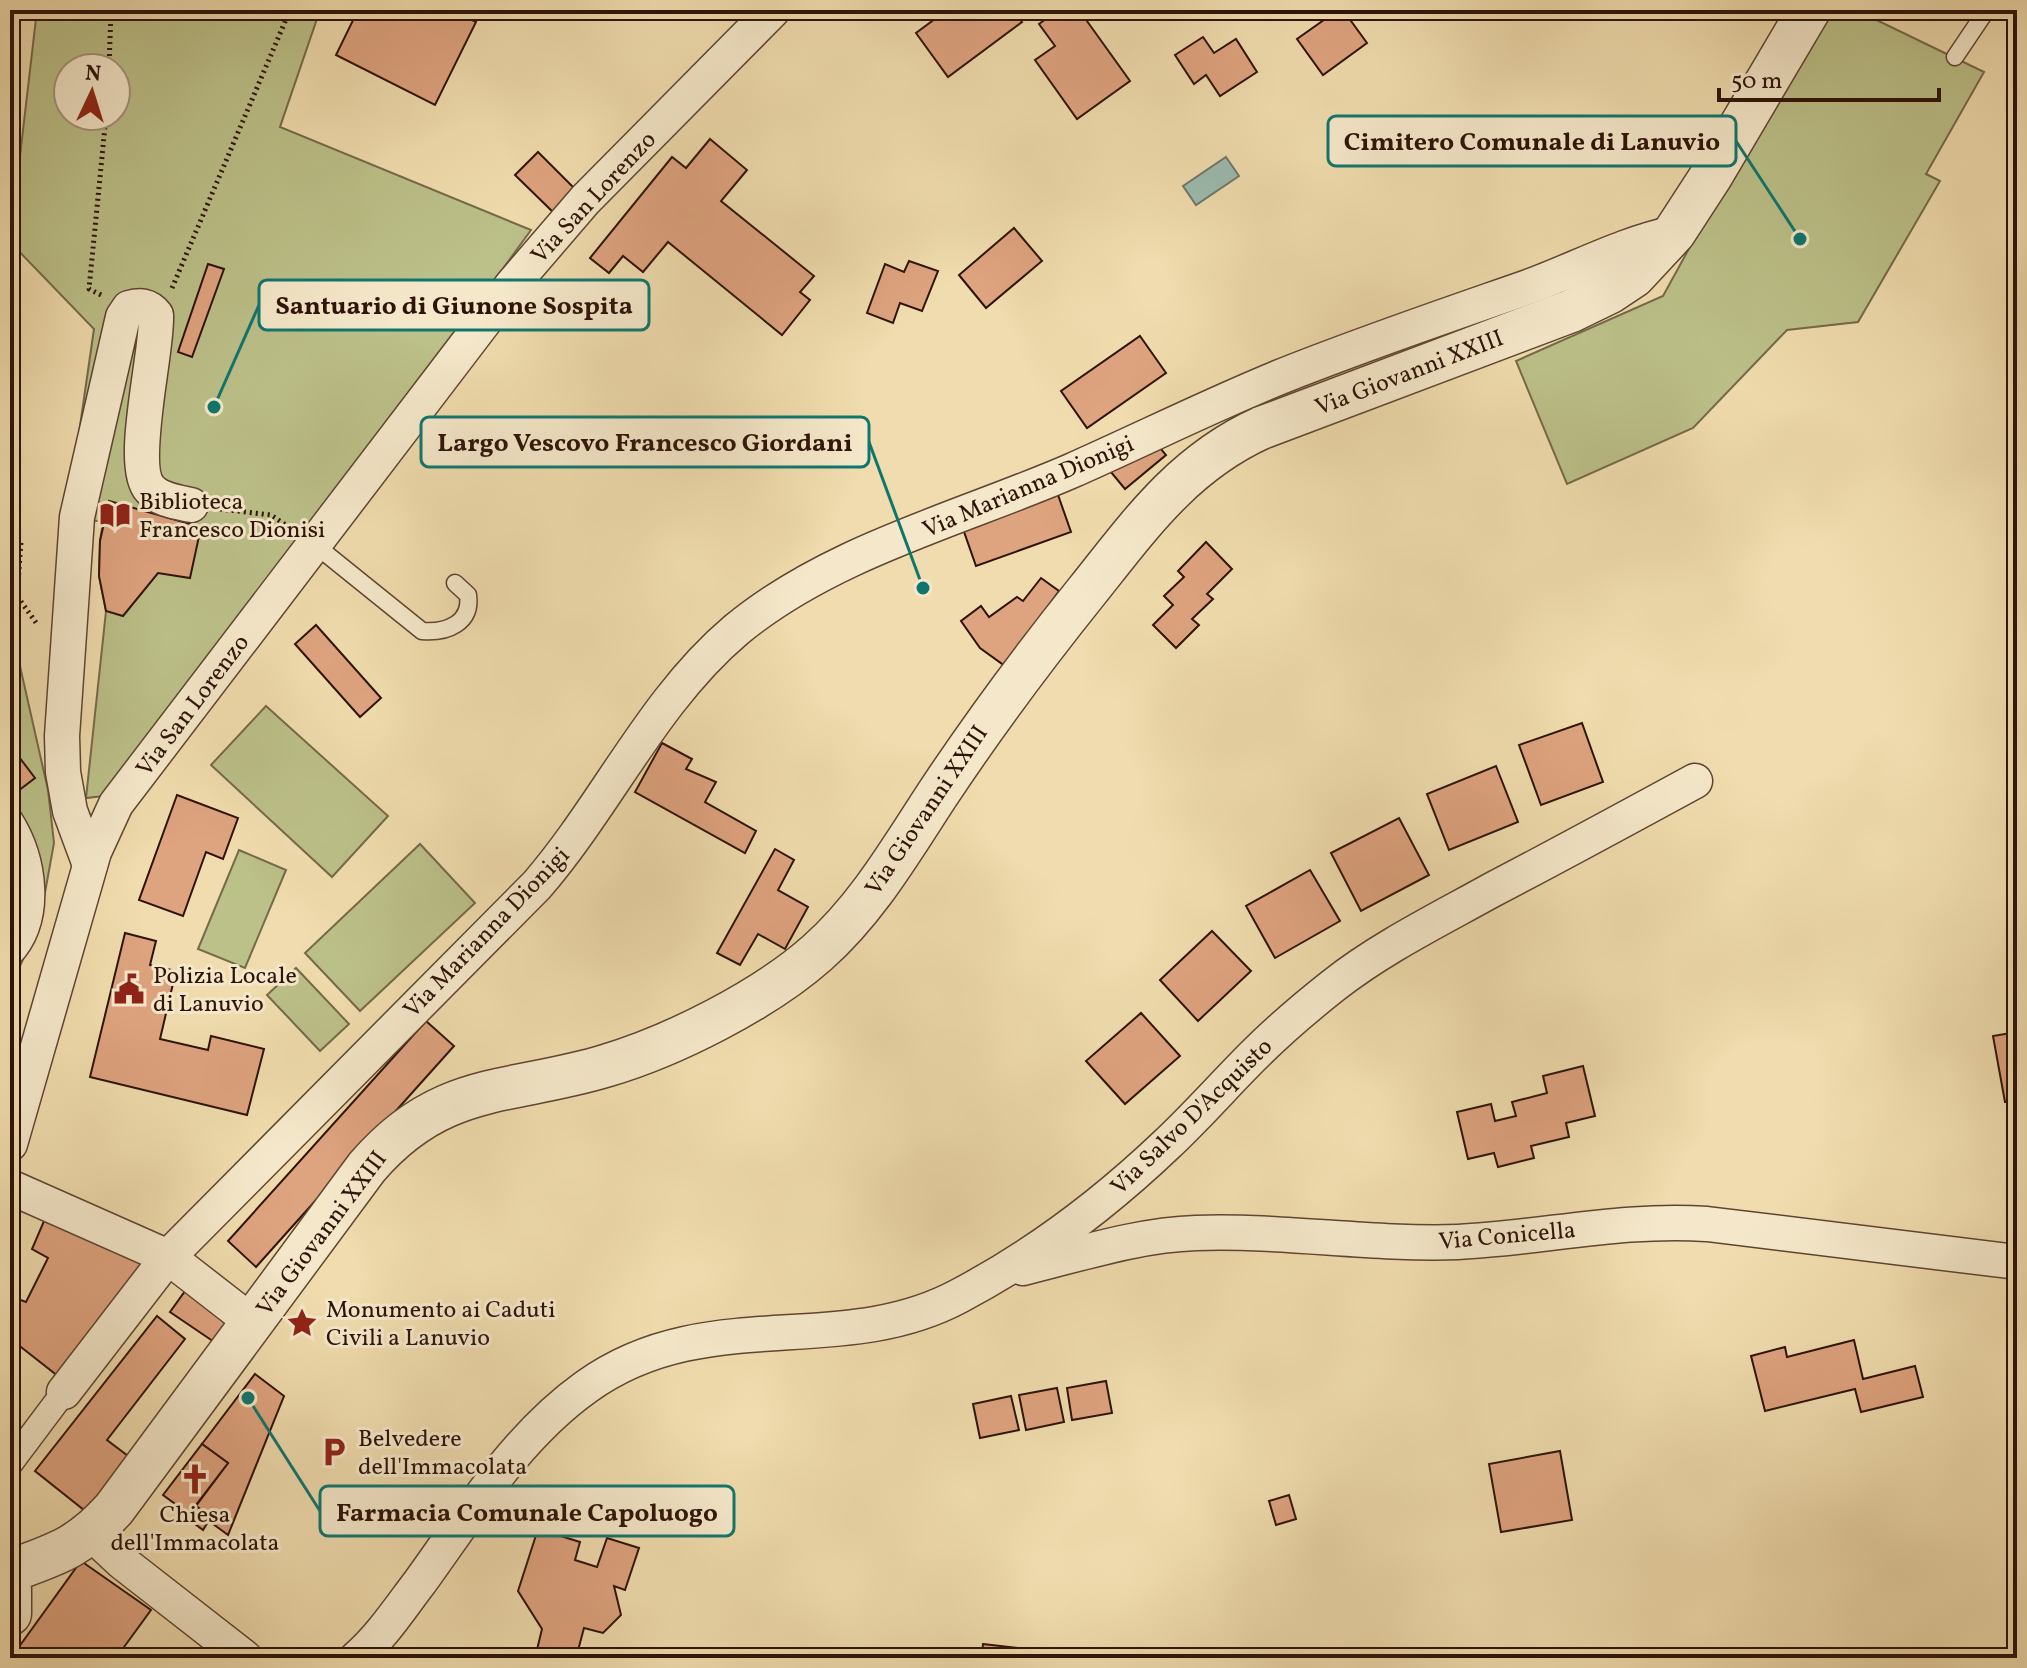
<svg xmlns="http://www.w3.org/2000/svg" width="2027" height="1668" font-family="Vollkorn,serif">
<rect width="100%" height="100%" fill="#f0dcae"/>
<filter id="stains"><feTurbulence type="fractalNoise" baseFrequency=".0025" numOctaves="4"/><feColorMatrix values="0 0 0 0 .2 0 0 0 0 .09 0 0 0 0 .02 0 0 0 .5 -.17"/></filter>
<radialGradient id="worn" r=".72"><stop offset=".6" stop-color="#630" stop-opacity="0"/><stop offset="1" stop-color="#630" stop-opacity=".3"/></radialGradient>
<g fill="#bcc089" stroke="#756a49" stroke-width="2" fill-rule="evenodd">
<path d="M37,10H320L280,127L531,230L302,545L104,796L86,798L106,611L99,576L100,541L103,522L67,516L94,329L10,242ZM68,68H116V116H68Z"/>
<path d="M1820,10H1856L1984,72L1926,174L1940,181L1858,322L1787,330L1693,428L1567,484L1516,361L1663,296Z"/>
<path d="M10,622L48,790L54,843L40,920L17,973L10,978Z"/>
<path d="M266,706L388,816L332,877L211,765Z"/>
<path d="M420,844L475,903L360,1011L305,953Z"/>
<path d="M239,850L286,870L245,968L198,949Z"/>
<path d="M296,968L349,1024L320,1051L267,995Z"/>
</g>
<path fill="#9bbbaf" stroke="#6f786d" stroke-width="2" d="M1226,157L1239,176L1196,205L1183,186Z"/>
<g fill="#dea37f" stroke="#2e1309" stroke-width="2">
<path d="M358,10H453L476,22L435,105L336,55Z"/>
<path d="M947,10H1013L1022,22L948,77L916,33Z"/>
<path d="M1052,10H1079L1130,81L1077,119L1035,60L1055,46L1039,24L1054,13Z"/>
<path d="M1338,10H1343L1367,43L1323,75L1297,39Z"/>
<path d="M1203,37L1214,53L1236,39L1257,72L1220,96L1206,75L1194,84L1175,55Z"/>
<path d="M710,139L747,170L721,201L814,276L800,292L810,300L782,335L668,242L643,272L623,256L609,273L590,258L672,157L686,168Z"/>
<path d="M538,152L578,192L556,215L515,175Z"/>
<path d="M1014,228L1042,261L986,308L959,275Z"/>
<path d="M909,261L938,271L922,311L900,303L893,323L867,313L885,264L904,272Z"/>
<path d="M208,264L224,269L192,357L178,352Z"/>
<path d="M1140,336L1166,373L1087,428L1061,391Z"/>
<path d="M1151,437L1166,455L1125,489L1110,471Z"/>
<path d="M1057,492L1071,532L976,566L962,526Z"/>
<path d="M109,501L201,527L190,578L158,573L123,616L106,611L99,576L100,541Z"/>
<path d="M1206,542L1232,569L1207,594L1213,599L1192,619L1199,625L1176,648L1153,625L1173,605L1164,596L1184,577L1178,571Z"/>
<path d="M1041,578L1059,591L1005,666L980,648L961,621L981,606L989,617L1017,597L1023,601Z"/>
<path d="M316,625L381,698L360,717L295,644Z"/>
<path d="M1582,723L1603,782L1541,805L1519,745Z"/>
<path d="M662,743L692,759L686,769L716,782L705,802L756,831L745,853L635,792Z"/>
<path d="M16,753L35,778L14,794L10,788V757Z"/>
<path d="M1496,766L1518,822L1449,850L1427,794Z"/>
<path d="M177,795L238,818L223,859L206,852L183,916L139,900Z"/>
<path d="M1399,818L1429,875L1361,911L1331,853Z"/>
<path d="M775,849L794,860L778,890L808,907L785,949L758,934L740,965L717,953Z"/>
<path d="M1310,870L1340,921L1275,958L1246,906Z"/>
<path d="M1212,931L1251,971L1198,1021L1160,980Z"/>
<path d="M125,933L156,941L150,965L176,971L160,1039L208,1050L211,1036L264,1049L247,1115L90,1077Z"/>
<path d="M1141,1013L1180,1056L1125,1104L1086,1061Z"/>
<path d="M426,1021L454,1046L256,1267L228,1241Z"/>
<path d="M2017,1032V1100L2005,1102L1993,1036Z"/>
<path d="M1583,1066L1595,1116L1566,1123L1569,1137L1531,1146L1534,1158L1498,1167L1494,1153L1468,1159L1457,1112L1491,1104L1495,1121L1516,1116L1512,1102L1547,1093L1543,1076Z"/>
<path d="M47,1214L150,1259L63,1380L12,1340L15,1334L10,1332V1296L26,1302L48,1258L32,1249Z"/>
<path d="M188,1287L238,1322L220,1346L170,1312Z"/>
<path d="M157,1316L185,1339L107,1440L132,1459L89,1514L35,1471Z"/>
<path d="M1854,1340L1863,1379L1915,1366L1923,1397L1861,1412L1855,1389L1765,1411L1751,1356L1785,1347L1787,1357Z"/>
<path d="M255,1374L284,1396L228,1535L209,1521L211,1517L196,1506L228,1463L202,1444Z"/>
<path d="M1106,1381L1112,1413L1072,1420L1067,1388Z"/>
<path d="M1057,1388L1064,1422L1026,1430L1019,1395Z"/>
<path d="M1011,1396L1019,1430L980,1438L973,1404Z"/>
<path d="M202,1444L228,1463L189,1514L163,1495Z"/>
<path d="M1560,1451L1572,1520L1501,1532L1489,1464Z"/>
<path d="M1289,1495L1296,1519L1276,1525L1269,1501Z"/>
<path d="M196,1506L211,1517L203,1530L187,1518Z"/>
<path d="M538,1529L580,1542L575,1560L597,1567L607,1538L639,1548L625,1590L614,1586L621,1615L603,1633L584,1628L576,1658H535L542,1629L518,1591Z"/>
<path d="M81,1561L151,1610L116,1658H11Z"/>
<path d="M983,1644L1089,1656V1658H955L956,1651L982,1654Z"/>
</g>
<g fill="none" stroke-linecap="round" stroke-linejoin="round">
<g stroke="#5e4532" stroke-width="19">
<g id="service">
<path d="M1955,57L1984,14L1981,10"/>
<path d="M314,544L422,631C447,633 472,623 468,595L455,583"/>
</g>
</g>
<g stroke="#5e4532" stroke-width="27">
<g id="pedestrian">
<path d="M10,819C35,858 44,919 10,955"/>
<path d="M10,1464L64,1392"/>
</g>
</g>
<g stroke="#5e4532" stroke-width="37">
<g id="minor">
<path d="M90,865L70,811L63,772L62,736L77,517L123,317L129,308C140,305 148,305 156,315C158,351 128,465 150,489C160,500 177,502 191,505"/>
<path d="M10,1144L94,852L116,804L512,285L585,200L773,10"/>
<path d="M10,1187L168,1257L253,1323"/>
<path d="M1023,1268C1080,1254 1137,1235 1196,1233C1284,1230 1371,1245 1458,1242C1542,1238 1623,1218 1707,1224L2017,1262"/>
<path d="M64,1392L168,1257L537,885C607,804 653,700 736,630C830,552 960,519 1071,471C1141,440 1209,406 1280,377C1362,344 1445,316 1528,287C1577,269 1623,244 1674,233"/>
<path d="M92,1534L122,1562L245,1658"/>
<path d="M357,1658C382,1636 400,1608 420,1582C470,1513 516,1437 586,1387C705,1301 840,1360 959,1296C1035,1256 1104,1204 1166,1145C1196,1117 1224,1085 1253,1056C1278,1031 1306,1007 1334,985C1381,948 1438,920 1490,891C1559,855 1627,818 1695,781"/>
</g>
</g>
<g stroke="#5e4532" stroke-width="45">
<g id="tertiary">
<path d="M10,1571C57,1554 79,1548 114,1509L367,1167C441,1081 508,1095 605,1066C673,1046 764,1000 817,953C867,909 901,850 937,795C984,724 1034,657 1087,591C1139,526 1182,464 1261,428L1571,311L1610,292L1634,276L1674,233L1711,176L1809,10"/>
<path d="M10,1589V1614"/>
</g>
</g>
<g stroke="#2e1309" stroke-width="5" stroke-dasharray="2 4" stroke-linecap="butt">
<path d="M109,68L111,10"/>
<path d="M172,288L290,10"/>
<path d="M101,295L89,289L106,116"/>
<path d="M220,509L271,515L290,528"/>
<path d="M10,540L21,542L17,596L37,624"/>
</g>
<use href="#service" stroke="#f5e8ca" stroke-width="16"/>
<use href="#pedestrian" stroke="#f5e8ca" stroke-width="24"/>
<use href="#minor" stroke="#f5e8ca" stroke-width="34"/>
<use href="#tertiary" stroke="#f5e8ca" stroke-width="42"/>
</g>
<defs>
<g id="library-bare" transform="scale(2.4)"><path d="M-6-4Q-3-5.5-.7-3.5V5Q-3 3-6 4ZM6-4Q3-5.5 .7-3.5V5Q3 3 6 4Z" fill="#8f2418" stroke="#f5e8ca" stroke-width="2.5" paint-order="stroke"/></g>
<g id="civic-bare" transform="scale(2.4)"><path d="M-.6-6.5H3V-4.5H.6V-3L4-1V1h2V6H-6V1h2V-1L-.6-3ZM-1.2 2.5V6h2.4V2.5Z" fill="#8f2418" stroke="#f5e8ca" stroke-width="2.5" paint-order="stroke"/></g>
<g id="sight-bare" transform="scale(2.4)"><path d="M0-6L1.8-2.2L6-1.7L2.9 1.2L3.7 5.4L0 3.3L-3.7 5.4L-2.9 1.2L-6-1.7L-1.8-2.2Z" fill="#8f2418" stroke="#f5e8ca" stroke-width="2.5" paint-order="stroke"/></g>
<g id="parking-bare" transform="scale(2.4)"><path d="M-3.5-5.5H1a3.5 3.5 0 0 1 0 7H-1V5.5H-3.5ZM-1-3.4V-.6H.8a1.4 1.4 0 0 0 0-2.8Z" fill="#8f2418" stroke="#f5e8ca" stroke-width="2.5" paint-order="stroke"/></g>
<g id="church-bare" transform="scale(2.4)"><path d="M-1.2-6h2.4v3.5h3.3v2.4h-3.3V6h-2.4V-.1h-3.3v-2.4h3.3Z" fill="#8f2418" stroke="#f5e8ca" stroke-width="2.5" paint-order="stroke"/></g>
</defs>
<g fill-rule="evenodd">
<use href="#library-bare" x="115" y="515"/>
<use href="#civic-bare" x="129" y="989"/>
<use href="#sight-bare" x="302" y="1323"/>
<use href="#parking-bare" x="334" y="1452"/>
<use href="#church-bare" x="195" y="1479"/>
</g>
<g text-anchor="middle" stroke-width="6" stroke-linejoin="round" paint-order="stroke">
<g font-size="24" fill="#2e1309" stroke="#f5e8ca">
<text transform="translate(593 197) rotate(-47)" y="8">Via San Lorenzo</text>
<text transform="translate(1409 372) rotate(-21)" y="8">Via Giovanni XXIII</text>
<text transform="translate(1028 486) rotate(-23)" y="8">Via Marianna Dionigi</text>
<text transform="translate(192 705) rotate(-53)" y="8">Via San Lorenzo</text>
<text transform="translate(926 810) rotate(-56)" y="8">Via Giovanni XXIII</text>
<text transform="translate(486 932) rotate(-46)" y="8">Via Marianna Dionigi</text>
<text transform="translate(1191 1116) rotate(-44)" y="8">Via Salvo D'Acquisto</text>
<text transform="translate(321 1233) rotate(-53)" y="8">Via Giovanni XXIII</text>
<text transform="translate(1507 1235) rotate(-5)" y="8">Via Conicella</text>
</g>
<g font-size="24" fill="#2e1309" stroke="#f5e8ca" text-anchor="start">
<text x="139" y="509">Biblioteca<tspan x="139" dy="28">Francesco Dionisi</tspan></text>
<text x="153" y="983">Polizia Locale<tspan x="153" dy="28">di Lanuvio</tspan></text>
<text x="326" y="1317">Monumento ai Caduti<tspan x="326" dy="28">Civili a Lanuvio</tspan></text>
<text x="358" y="1446">Belvedere<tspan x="358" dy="28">dell'Immacolata</tspan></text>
<text x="195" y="1522" text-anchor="middle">Chiesa<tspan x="195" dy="28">dell'Immacolata</tspan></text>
</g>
</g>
<path fill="none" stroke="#0f766e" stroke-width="3" d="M1800 239L1736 141M214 407L259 305M923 588L869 442M248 1398L320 1511"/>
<g fill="#0f766e" stroke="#f5e8ca" stroke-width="3">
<circle cx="1800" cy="239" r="8"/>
<circle cx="214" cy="407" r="8"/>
<circle cx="923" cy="588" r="8"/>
<circle cx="248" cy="1398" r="8"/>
</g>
<g fill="#f5e8ca" stroke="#0f766e" stroke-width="3">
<rect x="1328" y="116" width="408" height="50" rx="8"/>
<rect x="259" y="280" width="390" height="50" rx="8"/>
<rect x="421" y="417" width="448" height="50" rx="8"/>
<rect x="320" y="1486" width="414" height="50" rx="8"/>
</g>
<g font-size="26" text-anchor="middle" font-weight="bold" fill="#2e1309">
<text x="1532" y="150">Cimitero Comunale di Lanuvio</text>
<text x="454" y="314">Santuario di Giunone Sospita</text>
<text x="645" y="451">Largo Vescovo Francesco Giordani</text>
<text x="527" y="1521">Farmacia Comunale Capoluogo</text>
</g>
<rect width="2027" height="1668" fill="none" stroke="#f0dcae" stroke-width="40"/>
<rect x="12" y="12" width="2003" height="1644" fill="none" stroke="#2e1309" stroke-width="4"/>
<rect x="20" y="20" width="1987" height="1628" fill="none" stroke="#2e1309" stroke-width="2"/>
<g transform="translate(92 92) rotate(4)"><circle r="38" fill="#f5e8ca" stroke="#a5937d" stroke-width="2"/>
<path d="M0-6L14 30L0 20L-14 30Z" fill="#8f2418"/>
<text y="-12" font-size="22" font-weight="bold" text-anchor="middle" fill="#2e1309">N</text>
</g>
<path d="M1719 88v12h220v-12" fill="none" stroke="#2e1309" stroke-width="4"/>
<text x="1731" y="88" font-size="24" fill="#2e1309" stroke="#f5e8ca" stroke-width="6" paint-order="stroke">50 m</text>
<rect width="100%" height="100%" filter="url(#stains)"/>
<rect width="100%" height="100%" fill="url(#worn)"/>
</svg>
